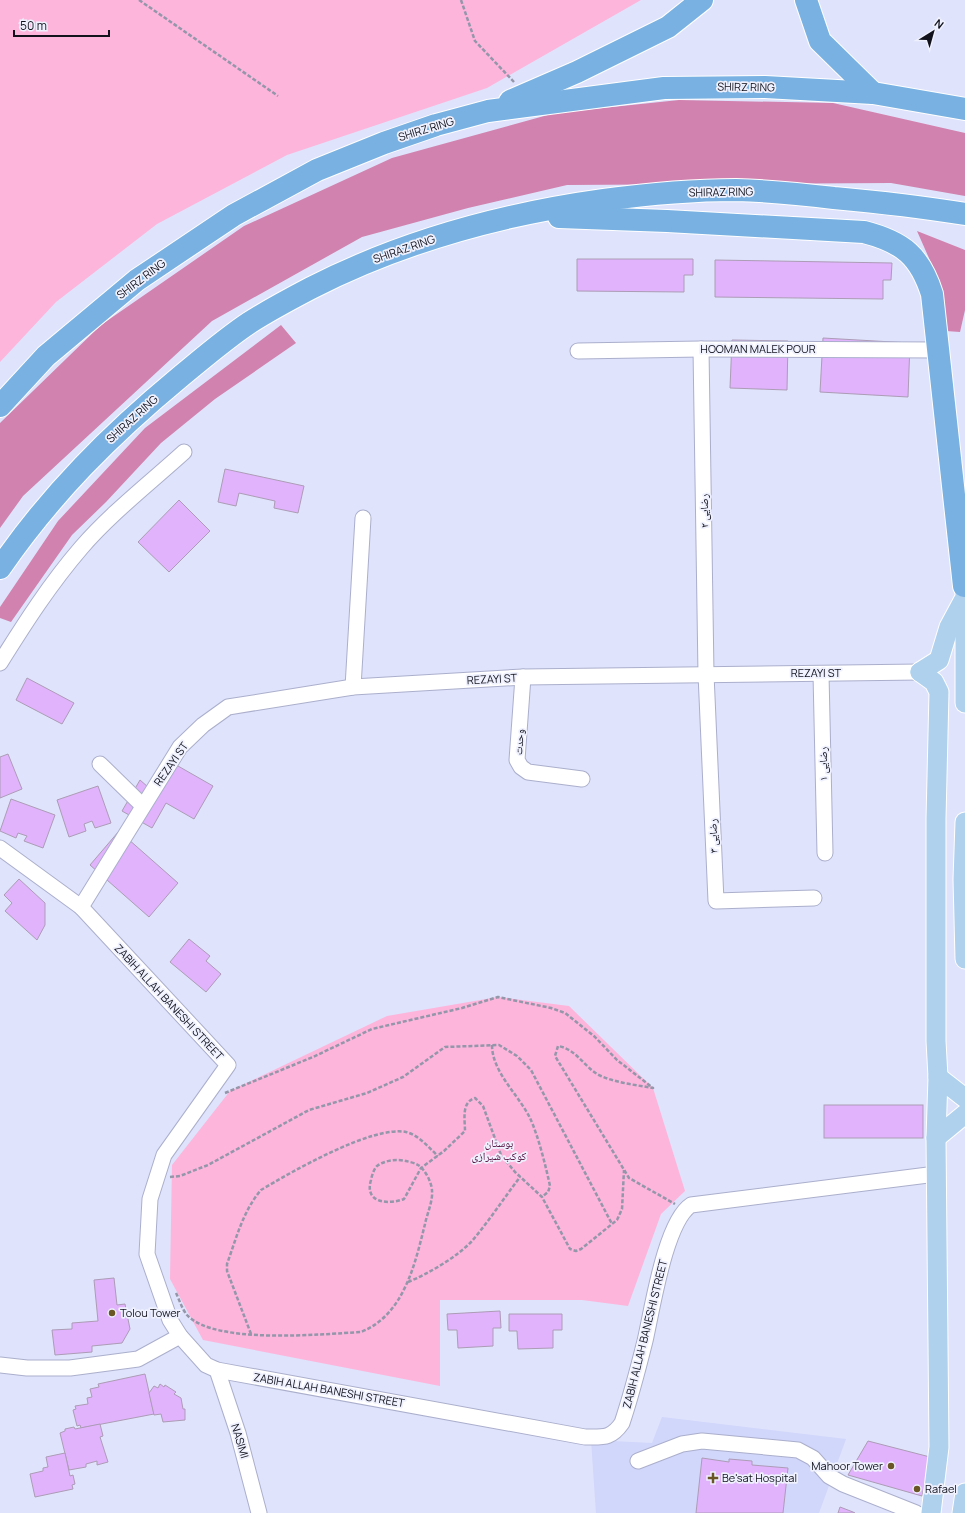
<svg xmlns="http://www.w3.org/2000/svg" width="965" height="1513" font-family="Manrope,'Noto Naskh Arabic',sans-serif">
<rect width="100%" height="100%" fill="#dfe3fb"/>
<path fill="#d1d6fb" d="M662,1417L846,1439L819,1513H596L591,1440L652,1443Z"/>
<g fill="#fdb5dc">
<path d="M0,0H641L487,88L287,155L157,224L56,302L0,362Z"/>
<path d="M498,997L569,1006L653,1088L685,1191L661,1214L628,1306L582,1300H440V1386L203,1340L170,1279L172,1165L230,1091L387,1016Z"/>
</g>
<g fill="#d182ae">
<path d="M679,100L833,103L965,133V196L891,183L567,185L468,208L362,237L212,321L23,496L0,528V423L101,325L244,226L392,158L555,113Z"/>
<path d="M917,231L965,250V310L960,332L946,331L940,283Z"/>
<path d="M281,325L296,343L215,399L161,443L106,502L72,535L11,622L0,618V607L58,521L145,428Z"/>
</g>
<g fill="#e1b3fd" stroke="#ac9cb6">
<path d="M577,259H693V275H684V292L577,291Z"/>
<path d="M715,260L892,263L891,280H883V299L715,297Z"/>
<path d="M823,338L910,343L908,397L820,392Z"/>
<path d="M732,340L788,341L787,390L730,388Z"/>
<path d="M225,469L304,486L298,513L274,508L275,501L239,493L236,506L218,502Z"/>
<path d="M179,500L210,531L169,572L138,542Z"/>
<path d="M27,678L74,703L62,724L16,700Z"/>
<path d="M8,754L22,789L0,798V757Z"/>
<path d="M164,758L213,786L194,819L166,803L152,828L122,811L140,780L148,787Z"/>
<path d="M98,786L111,823L95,828L92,821L84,824L86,831L69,837L57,800Z"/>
<path d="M11,799L55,815L43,848L24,841L27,836L18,833L16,838L0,831Z"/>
<path d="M119,831L178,883L149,917L90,865Z"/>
<path d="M19,879L45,903V925L37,940L5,911L12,903L4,895Z"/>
<path d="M189,939L210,956L206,961L221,974L206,992L170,962Z"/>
<rect x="824" y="1105" width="99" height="33"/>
<path d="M114,1278L117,1305L125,1304L130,1329L122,1343L92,1346V1352L55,1355L52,1330L72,1329V1323L98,1321L94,1280Z"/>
<path d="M500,1311L501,1328H493V1346L458,1348L457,1330H448L447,1314Z"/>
<path d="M509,1314H562V1330H553V1348L518,1349L517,1331H509Z"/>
<path d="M145,1374L154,1414L81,1428L80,1425L77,1426L73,1410L76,1409L75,1406L88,1404L87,1398L92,1397L90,1389L99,1387L98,1384Z"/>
<path d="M160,1384L164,1387L165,1385L176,1392L174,1394L181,1398L183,1409H185V1420L163,1422L161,1414L154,1415L149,1393L154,1386L158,1388Z"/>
<path d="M100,1424L103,1436L100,1437L108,1462L97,1465V1461L86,1464V1467L69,1470L60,1433L65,1431V1429L74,1427L75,1429Z"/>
<path d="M868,1441L930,1457L922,1496L848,1475Z"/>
<path d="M65,1453L70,1476L73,1475L75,1484L72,1485L73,1489L35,1497L30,1474L43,1471V1468L48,1467L46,1457Z"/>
<path d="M702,1458L729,1462V1459L752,1461V1465L788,1468L783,1513H696Z"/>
<path d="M840,1507L853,1512L855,1513H838Z"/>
</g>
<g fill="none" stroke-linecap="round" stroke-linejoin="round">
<g stroke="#abafcc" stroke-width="17">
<g id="minor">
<path d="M701,349L706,674L716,901L814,898"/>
<path d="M578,351L701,349L938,350"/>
<path d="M0,663C25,623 50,584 81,548C110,514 151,482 184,452"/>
<path d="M821,674L825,853"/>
<path d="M523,677L517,760L521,767L528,772L582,779"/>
<path d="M353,687L363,518"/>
<path d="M100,764L143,806"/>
<path d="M0,848L81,907L228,1065L164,1155L150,1199L147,1254L170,1320L180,1336L206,1365L217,1370L585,1437C603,1437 611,1439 622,1423C631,1396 638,1369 645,1341C652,1311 665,1222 691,1205L936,1174"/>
<path d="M81,907L180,747L203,725L228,707L353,687L523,677L920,672"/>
<path d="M0,1365L27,1368H70L138,1359L180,1336"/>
<path d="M217,1370L238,1433L259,1513"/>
<path d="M638,1461L682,1444L702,1441L798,1450L813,1458L829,1476L843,1484L916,1513"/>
</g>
</g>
<g stroke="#fff" stroke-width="21">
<g id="major">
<path d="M965,571V703"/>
<path d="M920,672L934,682L939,692L936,819V1041L938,1077L936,1138L939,1447L931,1513"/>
<path d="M920,672L939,660L949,627L963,601"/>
<path d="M965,822L963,879L965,959"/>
<path d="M938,1077L965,1098"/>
<path d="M936,1138L965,1114"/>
<path d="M962,1513L965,1493"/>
</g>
</g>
<g stroke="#fff" stroke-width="24">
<g id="highway">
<path d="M806,0L820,41L873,93"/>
<path d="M510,101L577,72L668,27L702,0"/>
<path d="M559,217L667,221L864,232C903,242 920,256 932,294L964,586"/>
<path d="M0,406L46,356L137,280L234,215L317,170L384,143L436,125L488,111L664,88L765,87L873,93L965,109"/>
<path d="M0,568C51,494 110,435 180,377C202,359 225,339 249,323C269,310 290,299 311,288C403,241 503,214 604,200C648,194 692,190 736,190C769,191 801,194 834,198C878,202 922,207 965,214"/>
</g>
</g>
<g stroke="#9496a9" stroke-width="2.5" stroke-dasharray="4 2" stroke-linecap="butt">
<path d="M139,0L278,96"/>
<path d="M461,0L475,41L514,82"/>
<path d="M492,1045C492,1072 518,1094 530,1118C538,1135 546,1167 550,1186L548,1192L542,1197"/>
<path d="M225,1093L313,1057L372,1029L462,1008L498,997L551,1008L565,1013L595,1037L617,1060L653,1088C636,1085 617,1083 601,1076C585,1069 577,1049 558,1046L555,1056L629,1178L675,1204"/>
<path d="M170,1177L180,1176L208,1165L309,1110L367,1093L403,1077L445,1047L499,1045L517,1056L531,1070L612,1224"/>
<path d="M408,1282C428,1274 457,1257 472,1241C489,1221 504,1198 520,1177"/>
<path d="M176,1293C179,1299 182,1309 187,1315C215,1345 322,1334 361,1332C404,1315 415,1264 425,1224C427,1214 433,1201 432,1191C432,1183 425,1169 418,1165C415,1163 410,1162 406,1161C397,1159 385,1160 377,1166C374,1169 372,1175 371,1180C364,1203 388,1205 404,1199L421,1168L444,1151L465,1131C465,1120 461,1102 475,1098L483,1106L501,1155L515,1172L542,1197L570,1249L576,1251L581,1249L617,1220L622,1209L624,1170"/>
<path d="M251,1334L227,1271V1264C236,1239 243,1211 261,1190C291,1172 373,1125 406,1132C419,1135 429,1148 438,1156"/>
</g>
<use href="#minor" stroke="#fff" stroke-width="15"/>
<use href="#major" stroke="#afd1ee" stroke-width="19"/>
<use href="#highway" stroke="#79b2e2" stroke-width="22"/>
</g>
<g fill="#6a5625" stroke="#eff1fe" stroke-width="1.5">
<circle cx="112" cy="1313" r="4"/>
<circle cx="891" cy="1466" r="4"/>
<path d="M711 1472h4v4h4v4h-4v4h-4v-4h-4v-4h4z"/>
<circle cx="917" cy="1489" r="4"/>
</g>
<g text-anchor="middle" stroke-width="3.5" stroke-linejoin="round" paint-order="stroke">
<g font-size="11" fill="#11121c" stroke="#eff1fe">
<text transform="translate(746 87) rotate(1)" y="4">SHIRZ RING</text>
<text transform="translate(426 129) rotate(-17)" y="4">SHIRZ RING</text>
<text transform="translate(721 192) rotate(-1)" y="4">SHIRAZ RING</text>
<text transform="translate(404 249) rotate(-19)" y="4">SHIRAZ RING</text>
<text transform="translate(141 279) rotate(-37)" y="4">SHIRZ RING</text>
<text x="758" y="353">HOOMAN MALEK POUR</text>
<text transform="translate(132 419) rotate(-42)" y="4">SHIRAZ RING</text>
<text transform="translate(704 511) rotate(-91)" y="4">رضایی ۲</text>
<text x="816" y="677">REZAYI ST</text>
<text transform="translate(492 679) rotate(-3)" y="4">REZAYI ST</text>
<text transform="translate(519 742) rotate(-86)" y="4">وحدت</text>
<text transform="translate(171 764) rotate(-55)" y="4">REZAYI ST</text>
<text transform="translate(823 764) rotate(-91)" y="4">رضایی ۱</text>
<text transform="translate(713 836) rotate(-92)" y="4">رضایی ۳</text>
<text transform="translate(169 1002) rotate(47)" y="4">ZABIH ALLAH BANESHI STREET</text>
<text transform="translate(645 1334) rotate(-76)" y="4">ZABIH ALLAH BANESHI STREET</text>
<text transform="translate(329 1390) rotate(10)" y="4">ZABIH ALLAH BANESHI STREET</text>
<text transform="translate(240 1441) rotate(73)" y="4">NASIMI</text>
</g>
<g font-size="11" fill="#510939" stroke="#eff1fe">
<text x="499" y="1147">بوستان<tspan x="499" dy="13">کوکب شیرازی</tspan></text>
</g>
<g font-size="11" fill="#11121c" stroke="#eff1fe" text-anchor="start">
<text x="120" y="1317">Tolou Tower</text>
<text x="883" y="1470" text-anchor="end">Mahoor Tower</text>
<text x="722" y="1482">Be'sat Hospital</text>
<text x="925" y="1493">Rafael</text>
</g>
</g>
<g transform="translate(933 32) rotate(37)" stroke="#eff1fe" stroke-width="3" paint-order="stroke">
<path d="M0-3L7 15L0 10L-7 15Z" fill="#11121c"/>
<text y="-6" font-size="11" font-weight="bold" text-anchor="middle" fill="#11121c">N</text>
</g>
<path d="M14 30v6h95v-6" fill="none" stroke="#11121c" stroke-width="2"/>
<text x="20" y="30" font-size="12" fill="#11121c" stroke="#eff1fe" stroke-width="3" paint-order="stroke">50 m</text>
</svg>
